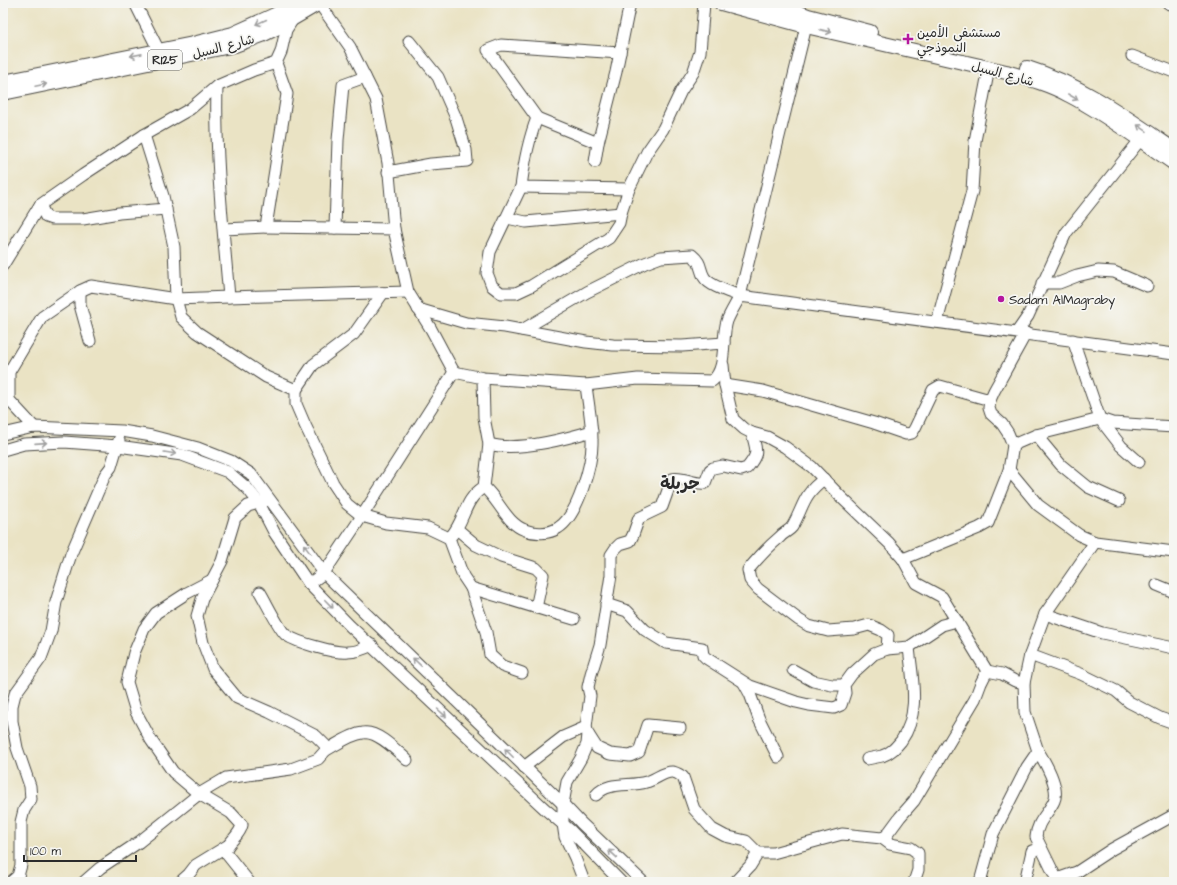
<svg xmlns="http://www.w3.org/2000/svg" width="1177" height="885" font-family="'Architects Daughter','Playpen Sans Arabic',sans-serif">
<rect width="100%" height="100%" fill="#f6f6f2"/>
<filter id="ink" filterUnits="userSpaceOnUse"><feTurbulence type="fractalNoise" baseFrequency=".025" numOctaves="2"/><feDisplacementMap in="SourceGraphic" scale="8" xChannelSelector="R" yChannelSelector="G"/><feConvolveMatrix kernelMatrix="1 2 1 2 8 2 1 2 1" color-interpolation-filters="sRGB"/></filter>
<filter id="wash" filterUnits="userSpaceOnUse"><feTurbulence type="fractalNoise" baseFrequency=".012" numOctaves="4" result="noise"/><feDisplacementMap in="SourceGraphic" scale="16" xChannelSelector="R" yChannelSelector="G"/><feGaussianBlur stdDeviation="0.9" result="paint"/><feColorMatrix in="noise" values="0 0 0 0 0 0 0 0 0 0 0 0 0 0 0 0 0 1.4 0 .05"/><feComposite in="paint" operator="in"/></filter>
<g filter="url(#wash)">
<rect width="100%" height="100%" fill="#eae3c4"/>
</g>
<g filter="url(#ink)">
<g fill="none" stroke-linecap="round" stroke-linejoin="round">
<g stroke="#484742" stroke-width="13">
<g id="minor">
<path d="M135,3L159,51"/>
<path d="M319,3L350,47L376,99L388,163L394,229L408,292L431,329L454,372L483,378L586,385L638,379L712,381C728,368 721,339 727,321C730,313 736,304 740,296L1174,354"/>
<path d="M1168,3L1174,5"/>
<path d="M1132,56L1174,72"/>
<path d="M276,63L287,94L266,227L394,229"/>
<path d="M217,86C215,156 223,227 229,297"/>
<path d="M537,118L488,50L501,45L620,53"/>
<path d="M144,135L163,196L174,247L176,299L181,317L197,332L266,377L296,390V404L305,425L333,483L347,504L362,516L386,523L428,528L449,538L463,576L471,588L486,632L490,655L502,666L522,673"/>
<path d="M598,143L537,118C528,141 524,163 521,187L629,189"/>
<path d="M595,162L598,143L616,72L630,3"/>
<path d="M388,172L431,164L467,161L466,150L456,118L438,77L409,41"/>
<path d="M521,187L490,252L487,273L492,286L501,293H516L531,286L609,238L619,223L621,213L629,189L647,152L663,129L681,91L693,73L700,52L704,3"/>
<path d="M40,205L46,217L52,219H83L119,213L166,209"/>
<path d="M507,218L526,222L621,213"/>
<path d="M335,228L338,140L343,85L365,77"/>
<path d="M224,229L266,227"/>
<path d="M3,265L40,205L83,175L144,135L190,109L217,86L254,70L276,63L281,52L286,30L293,19"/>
<path d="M1042,283H1059L1077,276L1098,271L1114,272L1147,286"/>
<path d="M80,291V305L90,341"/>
<path d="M418,309L466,323L505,327L586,342L613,345L682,346L724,343"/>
<path d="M937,322L972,191L975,141L989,68"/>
<path d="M522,330L587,292L645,263L661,257L692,255C702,263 699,268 704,277C709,286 730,292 740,296L808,18"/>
<path d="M1017,332L1028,316L1066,233L1140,140"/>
<path d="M1073,340L1100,419L1112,423L1174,427"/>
<path d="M723,365L725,385L733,419L744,429L752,433L767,437L785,447L812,467L842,498L889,543L903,559L916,583L942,597L987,671L981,683L975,699L914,801L900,817L886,836L882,838L842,834L773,853H758L750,866L735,882"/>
<path d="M483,378L484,417L489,444L484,487C499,500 506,523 525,530C535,534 549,534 558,528C578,516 593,462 592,440C592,422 588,403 586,385"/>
<path d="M725,385L763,391L874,423L906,434L912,433L915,428L933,390L940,386L990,400"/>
<path d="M296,390L313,365L354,334L383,293"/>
<path d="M34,427L9,400V372L42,317L80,291L91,286L176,299L229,297L408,292"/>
<path d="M3,434L34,427L122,431L152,436L198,448L231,461L251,474L324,573L563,804L581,823L643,882"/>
<path d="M1036,435L1061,465L1088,487L1119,501"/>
<path d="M489,444C515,452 565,439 592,431"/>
<path d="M1013,445L1036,435L1100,419L1121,446L1139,462"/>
<path d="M3,450L24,444L64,442L118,446L182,455L228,472L248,489L259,503L274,532L309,584L350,626L545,809L571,831L621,882"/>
<path d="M1009,470L1038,505L1079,535L1095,542L1174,552"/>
<path d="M824,479C802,495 804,507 792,527C789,531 783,533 780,537C768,547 758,558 748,570L750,580L758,589L799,620L809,626L828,631L854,629L869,625L881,630L888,635L887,649"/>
<path d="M457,529L476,545L501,557L536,568L543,575L536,608"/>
<path d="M452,535C465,520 464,499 484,487"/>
<path d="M903,559L979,528L988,523L1009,470L1013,445L1008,433L1002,424L991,414L989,408L990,400L994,391L1026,333"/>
<path d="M212,580L187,593L156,613L144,629L134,653L127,682L136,712L151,740L173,772L199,794L231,813L242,825C240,836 228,841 225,852L249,882"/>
<path d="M309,584L324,573L362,516L454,372"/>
<path d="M1157,585L1174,592"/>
<path d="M471,588L574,619"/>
<path d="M260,592C265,600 280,631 286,635C296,642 336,654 348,652C357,652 364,649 372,645"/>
<path d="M606,604L627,611L645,630L666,643L702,648L703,655L706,658L750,686L796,702L809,705L834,708L841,705L845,693L844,685L852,674L874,654L887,649L909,647L942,625L957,621"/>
<path d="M1045,614L1102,633L1174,648"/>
<path d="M1030,655L1081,674L1116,691L1129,702L1160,718L1174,723"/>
<path d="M793,670L813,681L832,685H844"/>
<path d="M987,671L1002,674L1015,681L1024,683"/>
<path d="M744,683L750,694L759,719L778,757"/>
<path d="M588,734L597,748L610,754L630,756L639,752L648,725L680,728"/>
<path d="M326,750C336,745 351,734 363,733C377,730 397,751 407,760"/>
<path d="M1038,751C1045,762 1060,788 1054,801C1048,814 1037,821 1036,837L1058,882"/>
<path d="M867,759C872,758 877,757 882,756C891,753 896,747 901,741C921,713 912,679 909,647"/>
<path d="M524,767L563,737L586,727"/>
<path d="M596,795C608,781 630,787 646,782C655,780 663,772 672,772C676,772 680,775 683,777L694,809L712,829L725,836L746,841L758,853"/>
<path d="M882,838L890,844L911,848L918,853V870L914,882"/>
<path d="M1057,879L1077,872L1112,849L1174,815"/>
<path d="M11,882L18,876L21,865V822L24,810L31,799L30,786L17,748L12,721V706L15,694L41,658L51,631L56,602L71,554L105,475L111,467L119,440"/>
<path d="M84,882L100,868L139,842L199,794L226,778L291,769L318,759L326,750L325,745L316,736L269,712L237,698L213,669L203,643L197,616L202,599L222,561L235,518L248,506L265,501"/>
<path d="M180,882L189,874L196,865L227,846"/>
<path d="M582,882L583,879L575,858L565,837L563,824V804L567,782L581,758L587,744L588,734L586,727L590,696L588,687L591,674L600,645L611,575V555L615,549L620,544L630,541L633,535L639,518L662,507L672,479C683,476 694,485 705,483L710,470L713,468L723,466L741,470L747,468C760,452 756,451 752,433"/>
<path d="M980,882L993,834L1027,767L1038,751L1025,712L1024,683L1030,655L1045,614L1095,542"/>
<path d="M1025,882L1032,851L1041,848"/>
</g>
</g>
<g stroke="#484742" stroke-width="16">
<g id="major">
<path d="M721,3L806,26L1006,72C1027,78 1049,84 1069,95C1106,114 1140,140 1174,163"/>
<path d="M767,3L787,8L808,16L870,32"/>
<path d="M1027,68C1082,85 1127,118 1174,150"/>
<path d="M3,82L193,44L233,34L275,15L295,3"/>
<path d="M3,93L235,45L262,35L278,27L319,3"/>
</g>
</g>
<use href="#minor" stroke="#fff" stroke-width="11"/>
<use href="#major" stroke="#fff" stroke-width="14"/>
</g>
<defs><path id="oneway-shaft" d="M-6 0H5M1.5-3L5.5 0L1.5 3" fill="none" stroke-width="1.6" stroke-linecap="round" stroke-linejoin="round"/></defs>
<g stroke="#a0a0a0">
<use href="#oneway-shaft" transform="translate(261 22) rotate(155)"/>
<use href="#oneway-shaft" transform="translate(826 31) rotate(13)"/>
<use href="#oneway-shaft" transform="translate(136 55) rotate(169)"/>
<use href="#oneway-shaft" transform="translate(41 85) rotate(-12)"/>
<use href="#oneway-shaft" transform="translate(1073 97) rotate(30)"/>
<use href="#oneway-shaft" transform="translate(1142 128) rotate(-146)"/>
<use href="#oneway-shaft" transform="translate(41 443) rotate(-4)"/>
<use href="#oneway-shaft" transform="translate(170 453) rotate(9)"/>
<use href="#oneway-shaft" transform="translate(307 549) rotate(-126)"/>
<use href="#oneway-shaft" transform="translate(329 604) rotate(46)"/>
<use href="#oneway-shaft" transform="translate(417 662) rotate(-136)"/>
<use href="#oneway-shaft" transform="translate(442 713) rotate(42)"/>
<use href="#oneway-shaft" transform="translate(509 753) rotate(-135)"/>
<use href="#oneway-shaft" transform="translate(613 854) rotate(-137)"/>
</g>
</g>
<g fill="#b5179e" stroke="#f6f6f2" stroke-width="1.5">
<path d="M906 33h4v4h4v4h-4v4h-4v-4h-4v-4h4z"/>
<circle cx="1001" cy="299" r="4"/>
</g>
<g text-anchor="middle" stroke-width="3.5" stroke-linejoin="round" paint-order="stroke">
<rect fill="#f6f6f2" stroke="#686867" stroke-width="1" x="148" y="50" width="34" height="20" rx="3"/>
<g font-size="12" font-weight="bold" fill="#2b2b2b">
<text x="165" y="64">R125</text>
</g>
<g font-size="13" fill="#2b2b2b" stroke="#f6f6f2" text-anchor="start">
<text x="917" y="37">مستشفى الأمين<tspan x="917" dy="15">النموذجي</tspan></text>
<text x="1009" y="304">Sadam AlMagraby</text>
</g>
<g font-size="13" fill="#2b2b2b" stroke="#f6f6f2">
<text transform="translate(223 46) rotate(-15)" y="5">شارع السبل</text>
<text transform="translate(1003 73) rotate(15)" y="5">شارع السبل</text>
</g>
<g font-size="17" font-weight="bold" fill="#2b2b2b" stroke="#f6f6f2">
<text x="680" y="489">جربلة</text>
</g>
</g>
<rect width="1177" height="885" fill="none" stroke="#f6f6f2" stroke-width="16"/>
<path d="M24 855v6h112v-6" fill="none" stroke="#2b2b2b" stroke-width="2"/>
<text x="30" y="855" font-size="12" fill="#2b2b2b" stroke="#f6f6f2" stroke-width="3" paint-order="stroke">100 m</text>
</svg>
